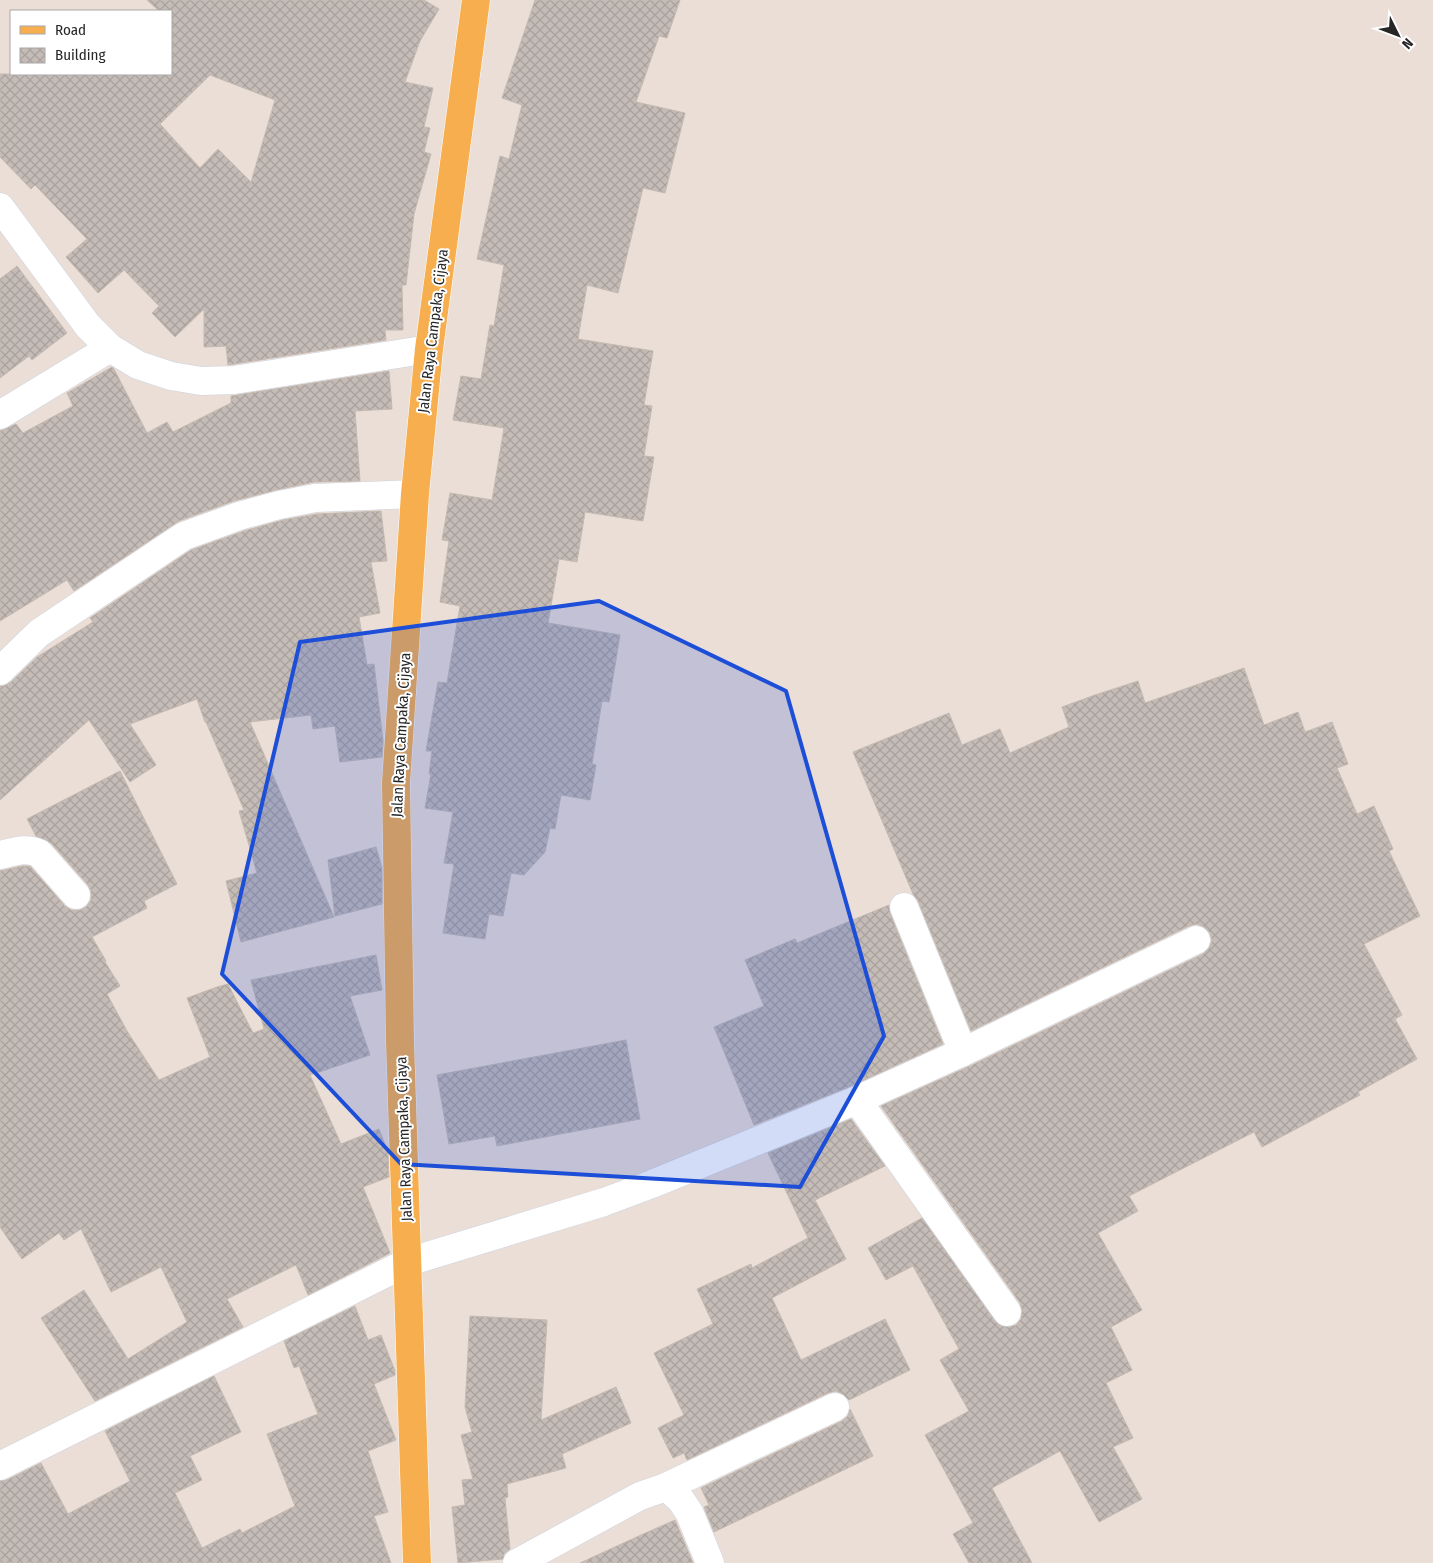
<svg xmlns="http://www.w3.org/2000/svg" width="1433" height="1563" font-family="'Fira Sans Condensed',sans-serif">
<defs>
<pattern id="building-cross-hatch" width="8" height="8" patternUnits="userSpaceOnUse" patternTransform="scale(1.25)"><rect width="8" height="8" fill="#c5bcb7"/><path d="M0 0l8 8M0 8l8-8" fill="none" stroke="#a9a19d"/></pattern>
</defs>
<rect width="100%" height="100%" fill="#ebded6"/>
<g fill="url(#building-cross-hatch)" stroke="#c5bab1" fill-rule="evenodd">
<path d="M147,0H424L439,9L420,41L405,82L433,88L424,127L430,128L424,152L431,154L414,214L406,285H402L403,330H385L386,340L228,365L226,346L204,347V309L175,337L152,313L159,306L124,270L98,293L66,257L87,239L35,185L31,189L0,157V74H171V11H159ZM210,75L275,100L251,182L218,149L200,168L160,124Z"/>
<path d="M535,0H680L667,38L659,36L636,102L685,113L665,193L643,188L618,293L587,285L578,339L653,351L644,405L652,406L644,456L654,457L643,521L585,512L577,562L559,559L548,623L620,635L609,702L602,701L592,764L596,765L590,800L561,795L555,829L550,828L545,852L524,875L511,873L503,916L489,914L485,939L443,933L454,864L444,863L453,812L425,808L431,774H429L432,751H426L438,682L447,683L460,606L440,602L449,541L442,540L450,493L492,500L504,428L453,420L461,376L481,379L490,325L494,326L504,265L477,259L500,156L509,159L522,105L502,98Z"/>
<path d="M17,266L67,333L32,360L29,356L0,378V279Z"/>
<path d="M112,367L114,369L147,433L167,422L173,432L231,403V396L389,371L392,409L355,411L360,481L314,482L276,490L234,501L179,521L74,591L67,580L0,621V431L16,424L23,433L73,406L67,393Z"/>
<path d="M381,511L387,561L371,562L380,613L359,617L367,665L374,664L383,741L382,757L340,762L335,726L313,729L311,715L250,722L334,917L241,942L226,881L257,873L239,811L244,810L206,722H205L197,699L130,724L156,765L130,782L89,720L0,800V686H4L11,682L37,657L93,622L90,618L191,550L244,531L283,520L317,514Z"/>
<path d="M1244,668L1264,725L1298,712L1305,732L1332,722L1348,764L1337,768L1357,814L1374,806L1393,849L1389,851L1420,916L1364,944L1402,1015L1395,1019L1417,1059L1358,1092L1360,1095L1262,1147L1254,1132L1129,1196L1138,1211L1098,1233L1142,1310L1111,1327L1132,1370L1106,1383L1133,1438L1113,1447L1142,1499L1099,1522L1060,1451L992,1488L1032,1563H969L953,1534L973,1523L925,1435L969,1411L940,1360L959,1349L913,1266L886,1280L868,1248L922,1218L995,1321L1001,1326L1009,1327L1016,1325L1021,1319L1022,1310L1020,1303L881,1106L970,1066L1203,954L1209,948L1212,941L1210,933L1204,927L1197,924L1189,926L971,1031L918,901L913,894L853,752L949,713L962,745L1000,729L1010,753L1069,727L1062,707L1095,695L1138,681L1145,703Z"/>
<path d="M120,771L177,884L144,901L147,908L92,937L106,961L105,962L120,986L107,994L127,1031L159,1080L210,1057L187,998L217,987L228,984L253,1033L264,1029L251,980L376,955L382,990L350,996L370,1055L310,1075L341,1144L379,1129L388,1152L389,1177L363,1187L390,1253L308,1295L296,1265L227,1299L243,1327L95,1401L41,1318L84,1290L128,1359L187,1322L161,1267L111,1292L81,1229L64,1240L59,1233L22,1259L0,1227V871L22,866H30L65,906L71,910H80L86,907L91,900V891L88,885L51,843L36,836L27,819Z"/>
<path d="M376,847L382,868V904L335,916L328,860Z"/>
<path d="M889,905L890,913L943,1044L851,1086L754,1125L714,1027L764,1006L745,960L795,939L797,943Z"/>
<path d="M626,1040L640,1119L497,1146L495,1136L449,1144L437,1075Z"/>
<path d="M851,1119L885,1166L815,1200L846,1259L772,1298L801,1360L885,1319L910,1370L849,1400L843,1394L836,1391L828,1393L687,1460L684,1453L673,1458L658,1428L684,1415L654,1353L713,1324L697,1289L751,1264L752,1268L808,1238L768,1153Z"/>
<path d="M355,1306L368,1340L381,1335L395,1371V1375L374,1384L396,1440L368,1451L388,1512L374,1516L391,1563H0V1481L7,1480L41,1463L68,1514L130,1481L105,1431L214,1376L241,1432L190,1456L202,1480L175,1493L202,1548L240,1529L242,1533L295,1506L267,1434L318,1414L299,1366L294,1368L284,1341Z"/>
<path d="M470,1316L547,1320L541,1420L616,1387L631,1423L562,1454L566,1468L507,1484L508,1497L505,1498L510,1549L504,1554L503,1559L458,1563L452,1507L465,1505L462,1480L473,1479L461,1435L472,1432L465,1407Z"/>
<path d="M850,1409L873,1456L714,1532L704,1507L709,1505L701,1488L842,1421L848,1416Z"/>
<path d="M675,1520L693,1563H580L641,1535Z"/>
</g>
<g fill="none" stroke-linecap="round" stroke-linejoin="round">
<g stroke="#ccd4e1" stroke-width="29">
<g id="street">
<path d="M0,207L88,326L110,348L138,365L171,376L201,381L234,380L429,349"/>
<path d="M0,415L110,348"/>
<path d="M0,671L39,633L184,536L239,516L279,505L315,498L415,494"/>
<path d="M0,855C14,852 25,847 39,853L76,895"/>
<path d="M904,907L963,1052"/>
<path d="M857,1100L1007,1312"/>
<path d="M0,1466L408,1262L604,1202L652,1184L857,1100L963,1052L1196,940"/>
<path d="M666,1487L835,1407"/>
<path d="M517,1563L640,1496L666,1487L681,1500L690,1514L710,1563"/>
</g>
</g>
<g stroke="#fff" stroke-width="29">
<path id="primary" d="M417,1563L400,1041L396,783L415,494L429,349L476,0"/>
</g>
<use href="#street" stroke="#fff" stroke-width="28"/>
<use href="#primary" stroke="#f7ae4f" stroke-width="28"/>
</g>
<path fill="#1d4ed8" fill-opacity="0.2" stroke="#1d4ed8" stroke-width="4" stroke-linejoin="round" d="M599,601L786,691L884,1036L800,1187L401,1164L222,974L300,642Z"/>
<g text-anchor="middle" stroke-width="4" stroke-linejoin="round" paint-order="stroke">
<g font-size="15" fill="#262626" stroke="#fff">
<text transform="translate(433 331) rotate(-83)" y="5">Jalan Raya Campaka, Cijaya</text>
<text transform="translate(401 735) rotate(-87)" y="5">Jalan Raya Campaka, Cijaya</text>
<text transform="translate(404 1139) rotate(-92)" y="5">Jalan Raya Campaka, Cijaya</text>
</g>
</g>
<rect x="10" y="10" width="162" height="65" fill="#ffffff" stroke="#a8a8a8"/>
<rect x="20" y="26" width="25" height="8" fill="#f7ae4f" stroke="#a8a8a8"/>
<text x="55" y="35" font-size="15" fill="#262626">Road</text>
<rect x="20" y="48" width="25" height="15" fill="url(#building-cross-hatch)" stroke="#a8a8a8"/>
<text x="55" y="60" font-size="15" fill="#262626">Building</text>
<g transform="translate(1398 35) rotate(132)" stroke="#ffffff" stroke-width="4" paint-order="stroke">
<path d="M0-4L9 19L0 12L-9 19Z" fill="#262626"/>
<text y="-8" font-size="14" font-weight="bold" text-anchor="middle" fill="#262626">N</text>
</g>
</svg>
